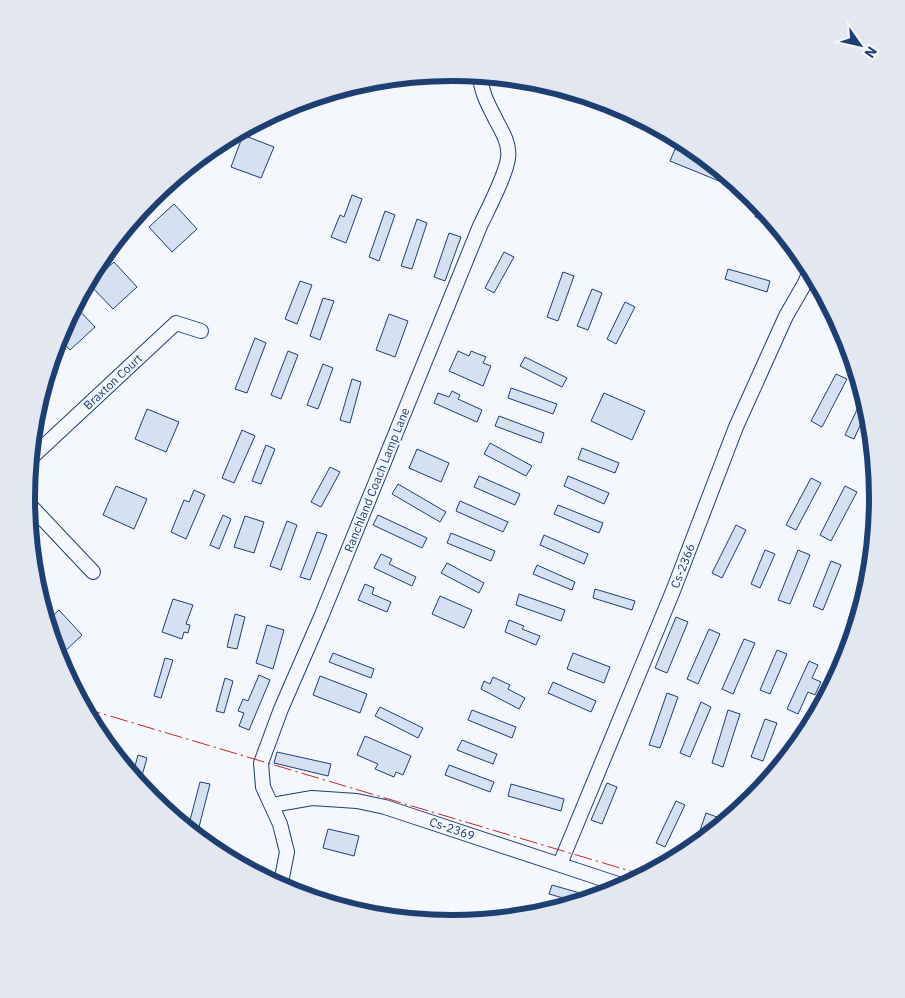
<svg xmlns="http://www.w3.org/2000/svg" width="905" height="998" font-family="'IBM Plex Sans',sans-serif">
<rect width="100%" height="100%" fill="#f4f7fb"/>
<g fill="#d5e0f0" stroke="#1d3f73">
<path d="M243,135L274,147L261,178L231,167Z"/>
<path d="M675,149L715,166L723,172L719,181L670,161Z"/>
<path d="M352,195L362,199L346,243L331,237L340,215L344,217Z"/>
<path d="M174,204L197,229L172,252L149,227Z"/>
<path d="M758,209L765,211L774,222L755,217Z"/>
<path d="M385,211L395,215L379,261L369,257Z"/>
<path d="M417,219L427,223L412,269L401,266Z"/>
<path d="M449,233L461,237L445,281L434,277Z"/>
<path d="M504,252L514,257L494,293L485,288Z"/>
<path d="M114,262L137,287L113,309L89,284Z"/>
<path d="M728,269L770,281L767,292L725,279Z"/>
<path d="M563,272L574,276L558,321L547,317Z"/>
<path d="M300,281L312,285L297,324L285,319Z"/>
<path d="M592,289L602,293L588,330L577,326Z"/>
<path d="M323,298L334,301L320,340L310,336Z"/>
<path d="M625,302L635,307L616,344L607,339Z"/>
<path d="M75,306L95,327L70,350L58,337Z"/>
<path d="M389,314L408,321L395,357L376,350Z"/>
<path d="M255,338L266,343L247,393L235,389Z"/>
<path d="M288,351L298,355L281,399L271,395Z"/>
<path d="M458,351L469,356L471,351L486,357L483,363L491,366L483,386L449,371Z"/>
<path d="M525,357L567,378L562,387L520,366Z"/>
<path d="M323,364L333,368L318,409L307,405Z"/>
<path d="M836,374L847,379L822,427L811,421Z"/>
<path d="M352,379L361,382L350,423L340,420Z"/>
<path d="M511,388L557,404L553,414L508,398Z"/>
<path d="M452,391L460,395L458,399L482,410L477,422L434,403L438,393L449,397Z"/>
<path d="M604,393L645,411L632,440L591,421Z"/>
<path d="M862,399L866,401L868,408L854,439L845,435Z"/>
<path d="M147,409L179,422L166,452L135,439Z"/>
<path d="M499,416L544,433L541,443L495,426Z"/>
<path d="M242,430L255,436L234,483L222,478Z"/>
<path d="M490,443L532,466L526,476L484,454Z"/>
<path d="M266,445L275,449L261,484L252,481Z"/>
<path d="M582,448L619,463L615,473L578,459Z"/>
<path d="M417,449L449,463L441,482L409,468Z"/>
<path d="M330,467L340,472L321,507L311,502Z"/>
<path d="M479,476L520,494L515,505L474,487Z"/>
<path d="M568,476L609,493L604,504L564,486Z"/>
<path d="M811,478L821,483L796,530L786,525Z"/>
<path d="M398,484L446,512L440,522L392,494Z"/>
<path d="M116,486L147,499L134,529L103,515Z"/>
<path d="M845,486L857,492L831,541L820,535Z"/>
<path d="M194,490L205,495L186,539L171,532L184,500L189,502Z"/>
<path d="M460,501L508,522L503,532L456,511Z"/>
<path d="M558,505L603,523L599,533L554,514Z"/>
<path d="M223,515L231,519L219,549L210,545Z"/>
<path d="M378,515L427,538L422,548L373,525Z"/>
<path d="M245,516L264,522L254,553L234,547Z"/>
<path d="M287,521L297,525L281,570L270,566Z"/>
<path d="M736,525L746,530L722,578L712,573Z"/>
<path d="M317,532L327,535L310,580L300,577Z"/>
<path d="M451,533L495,551L491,561L447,543Z"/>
<path d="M544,535L588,554L584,564L540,545Z"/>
<path d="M765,550L775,554L760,588L751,584Z"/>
<path d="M798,550L810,555L790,604L778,600Z"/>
<path d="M381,554L392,559L389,564L416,577L412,586L374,568Z"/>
<path d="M831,561L841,565L823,610L813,606Z"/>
<path d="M447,563L484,583L479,593L441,573Z"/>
<path d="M537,565L575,582L572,590L533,574Z"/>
<path d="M865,567L872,570L870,582L858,623L848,620Z"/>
<path d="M365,584L374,588L372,594L391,602L387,612L358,600Z"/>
<path d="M595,589L635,601L632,610L593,598Z"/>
<path d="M519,594L565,610L561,621L516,605Z"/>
<path d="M440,596L472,610L464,628L432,614Z"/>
<path d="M173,599L193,605L186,624L190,625L188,633L184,632L182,639L162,632Z"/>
<path d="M59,610L82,635L58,658L46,622Z"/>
<path d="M235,614L245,617L237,649L227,647Z"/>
<path d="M676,617L688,622L667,673L655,668Z"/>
<path d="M509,620L524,626L522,629L540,636L536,645L505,632Z"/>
<path d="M267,625L284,630L273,669L256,663Z"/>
<path d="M709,629L720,634L698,684L687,679Z"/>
<path d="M744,639L755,643L733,694L722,689Z"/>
<path d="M777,650L787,654L770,694L760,690Z"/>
<path d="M333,653L374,669L371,678L329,662Z"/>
<path d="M573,653L610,667L604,683L567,669Z"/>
<path d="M165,658L173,660L161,698L154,696Z"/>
<path d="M809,661L818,665L812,678L821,682L815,695L808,692L798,714L787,709Z"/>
<path d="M259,675L270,680L249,730L239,726L244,713L238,711L243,699L248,701Z"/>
<path d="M320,676L367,694L360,713L313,695Z"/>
<path d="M493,677L510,685L508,689L525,698L519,709L481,689L484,681L490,684Z"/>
<path d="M225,678L233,681L224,713L216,711Z"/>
<path d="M553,682L596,701L591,712L548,693Z"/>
<path d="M667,693L678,697L660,748L649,745Z"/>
<path d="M701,702L711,707L690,757L680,753Z"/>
<path d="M380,707L423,728L418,738L375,716Z"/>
<path d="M472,710L516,727L512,738L468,720Z"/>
<path d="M728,710L740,714L723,767L712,763Z"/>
<path d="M765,719L777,723L763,761L751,757Z"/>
<path d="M365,736L411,756L403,775L396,772L394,777L375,769L378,764L357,755Z"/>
<path d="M462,740L497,754L493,764L457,750Z"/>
<path d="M277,752L331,764L328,776L274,763Z"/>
<path d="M138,755L147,758L139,786L132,777Z"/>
<path d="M449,765L494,782L490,792L445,775Z"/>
<path d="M200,782L210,784L198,831L188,828Z"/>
<path d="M607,783L617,787L602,824L591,820Z"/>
<path d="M511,784L564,799L561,811L508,796Z"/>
<path d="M676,801L685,805L665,847L656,843Z"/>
<path d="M706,813L717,817L710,837L693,851Z"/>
<path d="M328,829L359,836L354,856L323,848Z"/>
<path d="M552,885L594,897V900L581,903L549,894Z"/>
</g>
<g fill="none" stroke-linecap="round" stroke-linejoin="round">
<g stroke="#1d3f73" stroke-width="16">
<g id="minor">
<path d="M30,459L176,323L201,331"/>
<path d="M26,501L93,572"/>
<path d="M272,805L312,798L357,801L385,807L627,887"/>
<path d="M560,864L673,591L736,427L786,316L805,283L811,269"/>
<path d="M280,888L287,852L280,824L263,787L261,763L281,709L321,617L480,226C488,209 506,175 508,158C510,145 503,133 497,122C489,106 481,93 480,75"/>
</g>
</g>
<use href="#minor" stroke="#f4f7fb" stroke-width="14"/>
<path stroke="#c62828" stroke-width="1" stroke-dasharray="18 4 2.5 4" stroke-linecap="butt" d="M83,708L647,876"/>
</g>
<g text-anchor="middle" stroke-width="4" stroke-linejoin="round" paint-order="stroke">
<g font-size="12" fill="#1d3f73" stroke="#f4f7fb">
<text transform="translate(113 382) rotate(-43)" y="4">Braxton Court</text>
<text transform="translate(377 480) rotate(-68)" y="4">Ranchland Coach Lamp Lane</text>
<text transform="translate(683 566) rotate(-69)" y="4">Cs-2366</text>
<text transform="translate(452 829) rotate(19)" y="4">Cs-2369</text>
</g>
</g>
<path d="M0 0H905V998H0ZM35 498a417 417 0 1 1 834 0a417 417 0 1 1-834 0Z" fill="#e3e8f0" fill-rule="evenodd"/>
<path fill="none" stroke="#1d3f73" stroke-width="6" d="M35 498a417 417 0 1 1 834 0a417 417 0 1 1-834 0Z"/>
<g transform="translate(860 45) rotate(124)" stroke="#f4f7fb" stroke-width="4" paint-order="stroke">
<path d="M0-4L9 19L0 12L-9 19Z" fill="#1d3f73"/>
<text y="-8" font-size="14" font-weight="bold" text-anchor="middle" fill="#1d3f73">N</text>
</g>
</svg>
